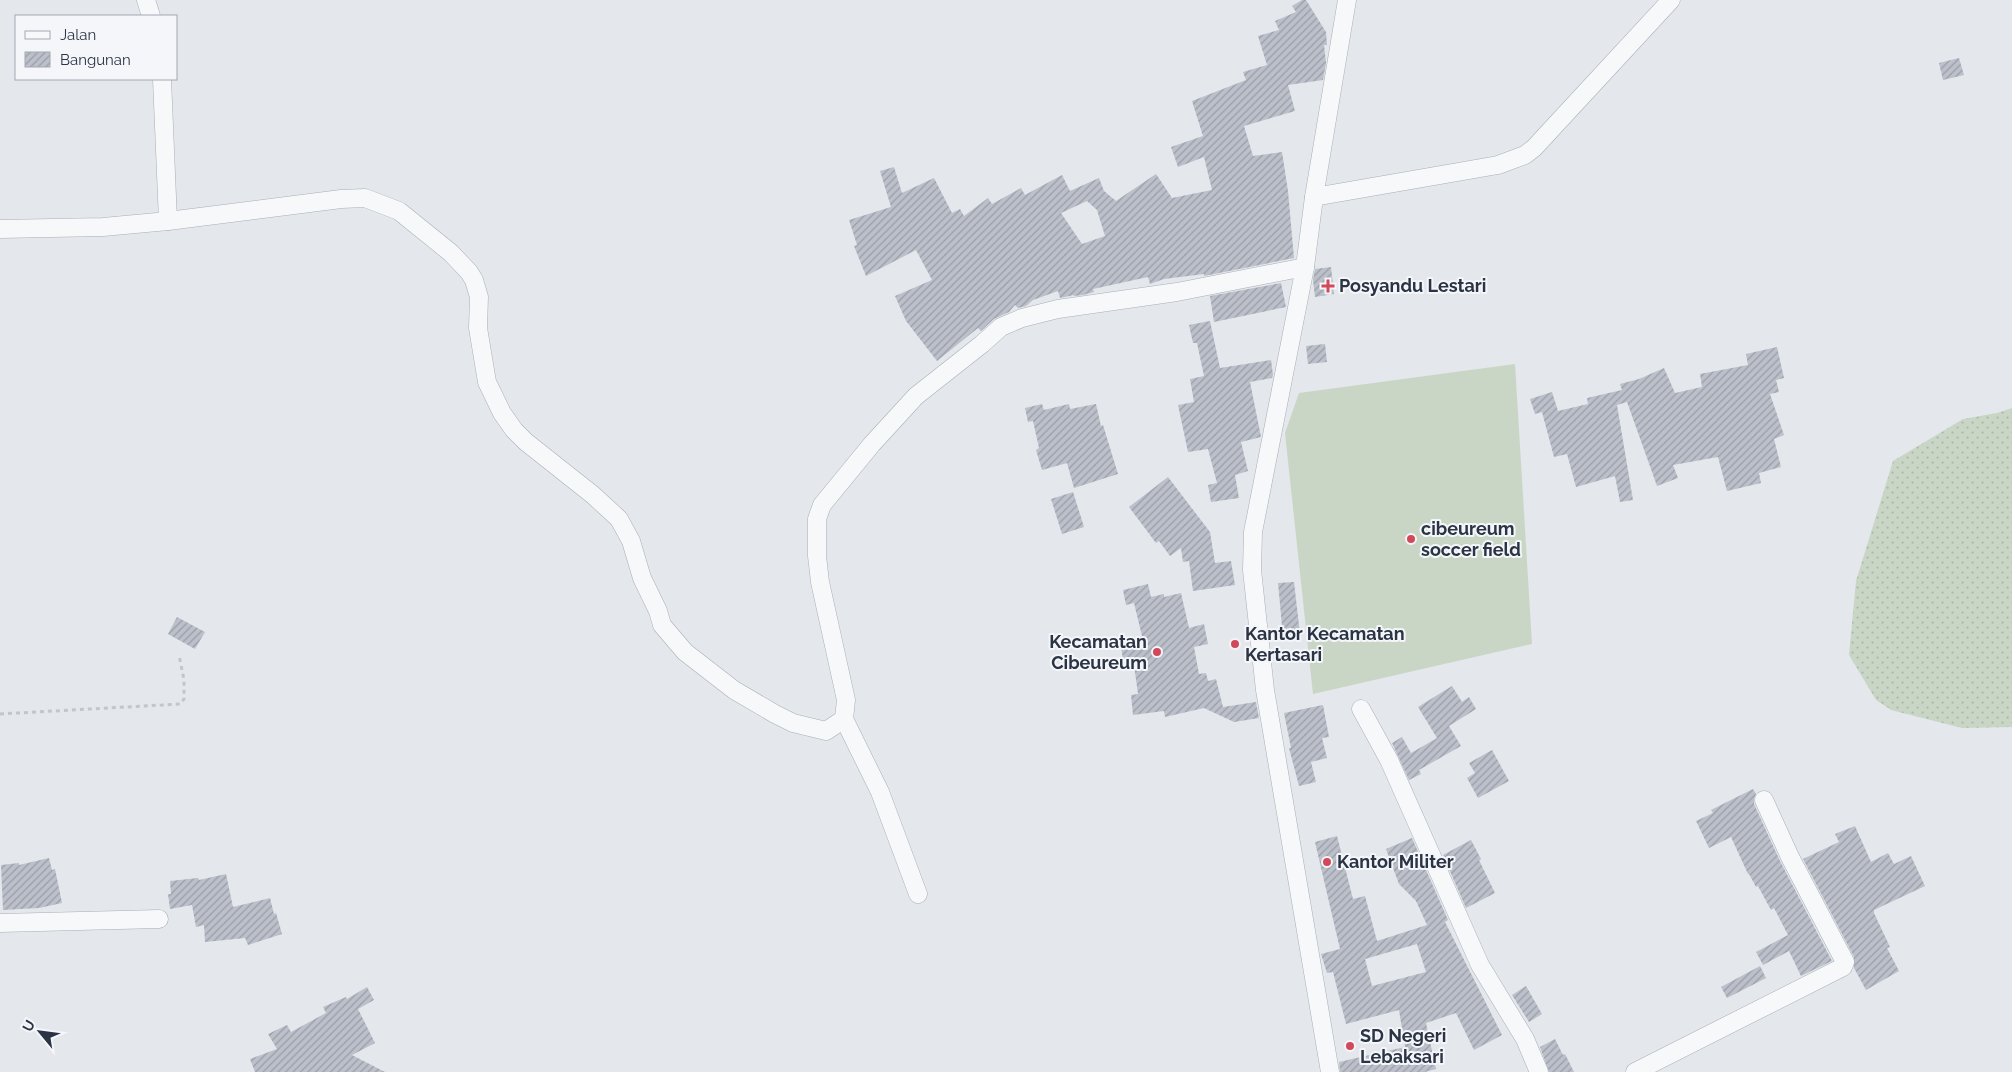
<svg xmlns="http://www.w3.org/2000/svg" width="2012" height="1072" font-family="Raleway,sans-serif">
<defs>
<pattern id="grass-dots" width="8" height="8" patternUnits="userSpaceOnUse" patternTransform="scale(1.25)"><rect width="8" height="8" fill="#c9d6c5"/><path d="M2 2h.1M6 6h.1" fill="none" stroke="#adb8ab" stroke-width="1.8" stroke-linecap="round"/></pattern>
<pattern id="building-hatch" width="6" height="6" patternUnits="userSpaceOnUse" patternTransform="scale(1.25)"><rect width="6" height="6" fill="#bbc0ca"/><path d="M-1 1l2-2M0 6l6-6M5 7l2-2" fill="none" stroke="#989da6"/></pattern>
</defs>
<rect width="100%" height="100%" fill="#e4e7ec"/>
<path fill="url(#grass-dots)" d="M2012,408V727L1962,728L1891,710L1876,700L1849,655L1856,581L1893,461L1963,419L1997,413Z"/>
<path fill="#c9d6c5" d="M1515,364L1532,644L1313,694L1285,433L1299,393Z"/>
<g fill="url(#building-hatch)" fill-rule="evenodd">
<path d="M1302,0H1306L1326,32L1327,45H1324L1326,63L1323,80L1288,85L1295,111L1244,126L1253,156L1282,152L1288,191L1294,258L1204,276V274L1164,279L1150,284L1148,277L1093,289L1094,292L1083,295L1074,296V295L1060,298L1058,291L1033,300L1026,306L1018,308L1015,305L1009,312L994,319L981,331L978,328L937,361L906,321L895,296L932,280L916,250L866,276L854,246L857,245L849,220L891,207L880,171L894,167L902,193L934,178L952,213L960,209L964,216L988,198L992,204L1021,188L1025,195L1062,175L1070,191L1099,178L1104,191L1116,201L1156,174L1172,198L1212,190L1204,157L1178,167L1171,147L1203,136L1192,101L1246,80L1243,72L1267,65L1258,36L1279,30L1275,21L1296,12L1292,6ZM1087,201L1097,210L1105,236L1082,244L1061,213Z"/>
<path d="M1959,58L1964,75L1943,80L1939,63Z"/>
<path d="M1331,267L1334,294L1315,297L1313,280L1315,269Z"/>
<path d="M1281,283L1286,307L1214,322L1210,296Z"/>
<path d="M1210,321L1220,368L1271,360L1273,375L1272,378L1250,382L1261,437L1241,442L1248,471L1235,475L1239,498L1211,502L1208,485L1217,483L1208,449L1188,452L1178,405L1194,402L1190,379L1204,376L1197,343H1193L1189,325Z"/>
<path d="M1325,344L1327,362L1308,364L1306,346Z"/>
<path d="M1777,347L1784,378L1776,380L1779,392L1770,394L1784,435L1774,439L1781,467L1759,473L1761,483L1727,491L1718,457L1673,465L1678,478L1657,486L1627,402L1617,405L1633,500L1620,502L1615,476L1576,487L1567,454L1554,457L1542,412L1535,414L1530,399L1552,392L1558,411L1588,404L1587,398L1622,390L1620,384L1639,379L1664,368L1675,393L1702,387L1700,374L1748,365L1746,354Z"/>
<path d="M1042,404L1044,410L1069,404L1070,409L1096,404L1101,426L1103,425L1118,474L1074,488L1067,463L1042,470L1036,450L1039,448L1033,421L1028,422L1025,408Z"/>
<path d="M1168,477L1210,532L1215,563L1231,561L1235,585L1193,591L1189,561L1183,562L1181,548L1170,556L1159,541L1156,543L1129,507Z"/>
<path d="M1073,492L1084,527L1062,534L1051,499Z"/>
<path d="M1294,582L1300,634L1283,636L1278,583Z"/>
<path d="M1148,584L1151,597L1164,594V597L1181,593L1189,628L1204,624L1208,644L1194,647L1199,674L1206,673L1208,681L1216,679L1223,707L1256,702L1259,718L1234,722L1204,708L1165,717L1164,711L1133,715L1131,695L1138,694L1134,665L1124,666L1120,640L1142,636L1134,603L1126,605L1123,590Z"/>
<path d="M177,617L205,632L195,649L168,634Z"/>
<path d="M1452,686L1462,702L1469,697L1476,709L1449,726L1461,746L1419,770L1421,774L1409,780L1392,743L1402,737L1411,753L1437,738L1418,707Z"/>
<path d="M1323,705L1329,737L1322,738L1327,758L1311,762L1316,782L1299,786L1289,748H1291L1284,713Z"/>
<path d="M1492,750L1509,781L1478,798L1467,778L1475,773L1469,763Z"/>
<path d="M1753,789L1756,794L1754,799V804L1780,861L1832,961L1801,976L1789,951L1763,965L1756,952L1788,935L1774,908L1771,910L1758,886L1756,887L1749,874H1748L1731,837L1709,848L1696,821L1713,813L1711,810Z"/>
<path d="M1855,826L1871,862L1888,853L1894,864L1911,856L1925,886L1874,910V913L1890,947L1887,948L1899,971L1866,990L1854,968V957L1803,859L1839,842L1835,834Z"/>
<path d="M1337,836L1353,899L1365,896L1377,941L1427,925L1416,901L1399,884L1386,849L1412,838L1448,920L1445,922L1502,1035L1474,1050L1456,1013L1426,1023L1436,1069L1425,1072H1340L1339,1062L1405,1047L1399,1010L1346,1024L1333,972L1327,973L1321,954L1340,949L1315,842ZM1417,944L1426,972L1372,986L1365,959Z"/>
<path d="M1471,840L1481,859L1479,860L1495,893L1466,908L1443,855Z"/>
<path d="M49,858L52,870L55,869L62,903L39,908L3,910L1,865L19,863V865Z"/>
<path d="M226,874L233,907L270,898L274,914L276,913L282,934L248,945L245,938L205,942L204,925L196,927L192,905L170,909L168,894H171L170,881L198,878L199,880Z"/>
<path d="M1760,966L1766,978L1727,998L1721,987Z"/>
<path d="M1526,986L1542,1014L1529,1022L1512,995Z"/>
<path d="M367,987L374,1000L358,1009L375,1043L352,1055L385,1072H255L250,1059L277,1049L268,1034L287,1025L291,1032L326,1013L323,1007L346,997L347,999Z"/>
<path d="M1555,1039L1563,1055L1565,1054L1574,1072H1549L1540,1047Z"/>
</g>
<g fill="none" stroke-linecap="round" stroke-linejoin="round">
<g stroke="#a9aeb7" stroke-width="19">
<g id="minor">
<path d="M146,0L151,16"/>
<path d="M162,79L168,221"/>
<path d="M1314,197L1498,165L1525,155L1534,148L1671,0"/>
<path d="M0,229L103,227L168,221L341,199L365,198L399,211L451,253L469,272L474,280L479,297L478,328L487,382L502,413L514,430L526,442L593,495L619,519L631,541L642,578L658,611L662,625L685,652L734,690L775,714L793,723L826,731L844,719L846,700L820,582L817,556V519L822,505L872,444L916,396L982,344L1001,327L1022,318L1058,309L1177,292L1305,267"/>
<path d="M1361,709L1389,760L1480,965L1525,1039L1539,1072"/>
<path d="M844,719L880,792L918,894"/>
<path d="M0,923L159,919"/>
<path d="M1330,1072L1265,690L1252,570L1253,532L1305,267L1314,197L1347,0"/>
<path d="M1635,1072L1843,967L1845,962L1790,857L1764,800"/>
</g>
</g>
<path stroke="#c2c5cb" stroke-width="3" stroke-dasharray="4 4" stroke-linecap="butt" d="M0,714L180,704L184,699V680L179,655"/>
<use href="#minor" stroke="#f7f8fa" stroke-width="18"/>
</g>
<g fill="#d1495b" stroke="#f4f6f9" stroke-width="2">
<path d="M1325.5 278.5h5v5h5v5h-5v5h-5v-5h-5v-5h5z"/>
<circle cx="1411" cy="539" r="5"/>
<circle cx="1235" cy="644" r="5"/>
<circle cx="1157" cy="652" r="5"/>
<circle cx="1327" cy="862" r="5"/>
<circle cx="1350" cy="1046" r="5"/>
</g>
<g text-anchor="middle" stroke-width="4" stroke-linejoin="round" paint-order="stroke">
<g font-size="18" font-weight="bold" fill="#2b3445" stroke="#f4f6f9" text-anchor="start">
<text x="1339" y="292">Posyandu Lestari</text>
<text x="1421" y="535">cibeureum<tspan x="1421" dy="21">soccer field</tspan></text>
<text x="1245" y="640">Kantor Kecamatan<tspan x="1245" dy="21">Kertasari</tspan></text>
<text x="1147" y="648" text-anchor="end">Kecamatan<tspan x="1147" dy="21">Cibeureum</tspan></text>
<text x="1337" y="868">Kantor Militer</text>
<text x="1360" y="1042">SD Negeri<tspan x="1360" dy="21">Lebaksari</tspan></text>
</g>
</g>
<rect x="15" y="15" width="162" height="65" fill="#f4f6f9" stroke="#a4a8b1"/>
<rect x="25" y="31" width="25" height="8" fill="#f7f8fa" stroke="#a4a8b1"/>
<text x="60" y="40" font-size="15" fill="#2b3445">Jalan</text>
<rect x="25" y="52" width="25" height="15" fill="url(#building-hatch)" stroke="#a4a8b1"/>
<text x="60" y="65" font-size="15" fill="#2b3445">Bangunan</text>
<g transform="translate(40 1032) rotate(299)" stroke="#f4f6f9" stroke-width="4" paint-order="stroke">
<path d="M0-4L9 19L0 12L-9 19Z" fill="#2b3445"/>
<text y="-8" font-size="14" font-weight="bold" text-anchor="middle" fill="#2b3445">U</text>
</g>
</svg>
